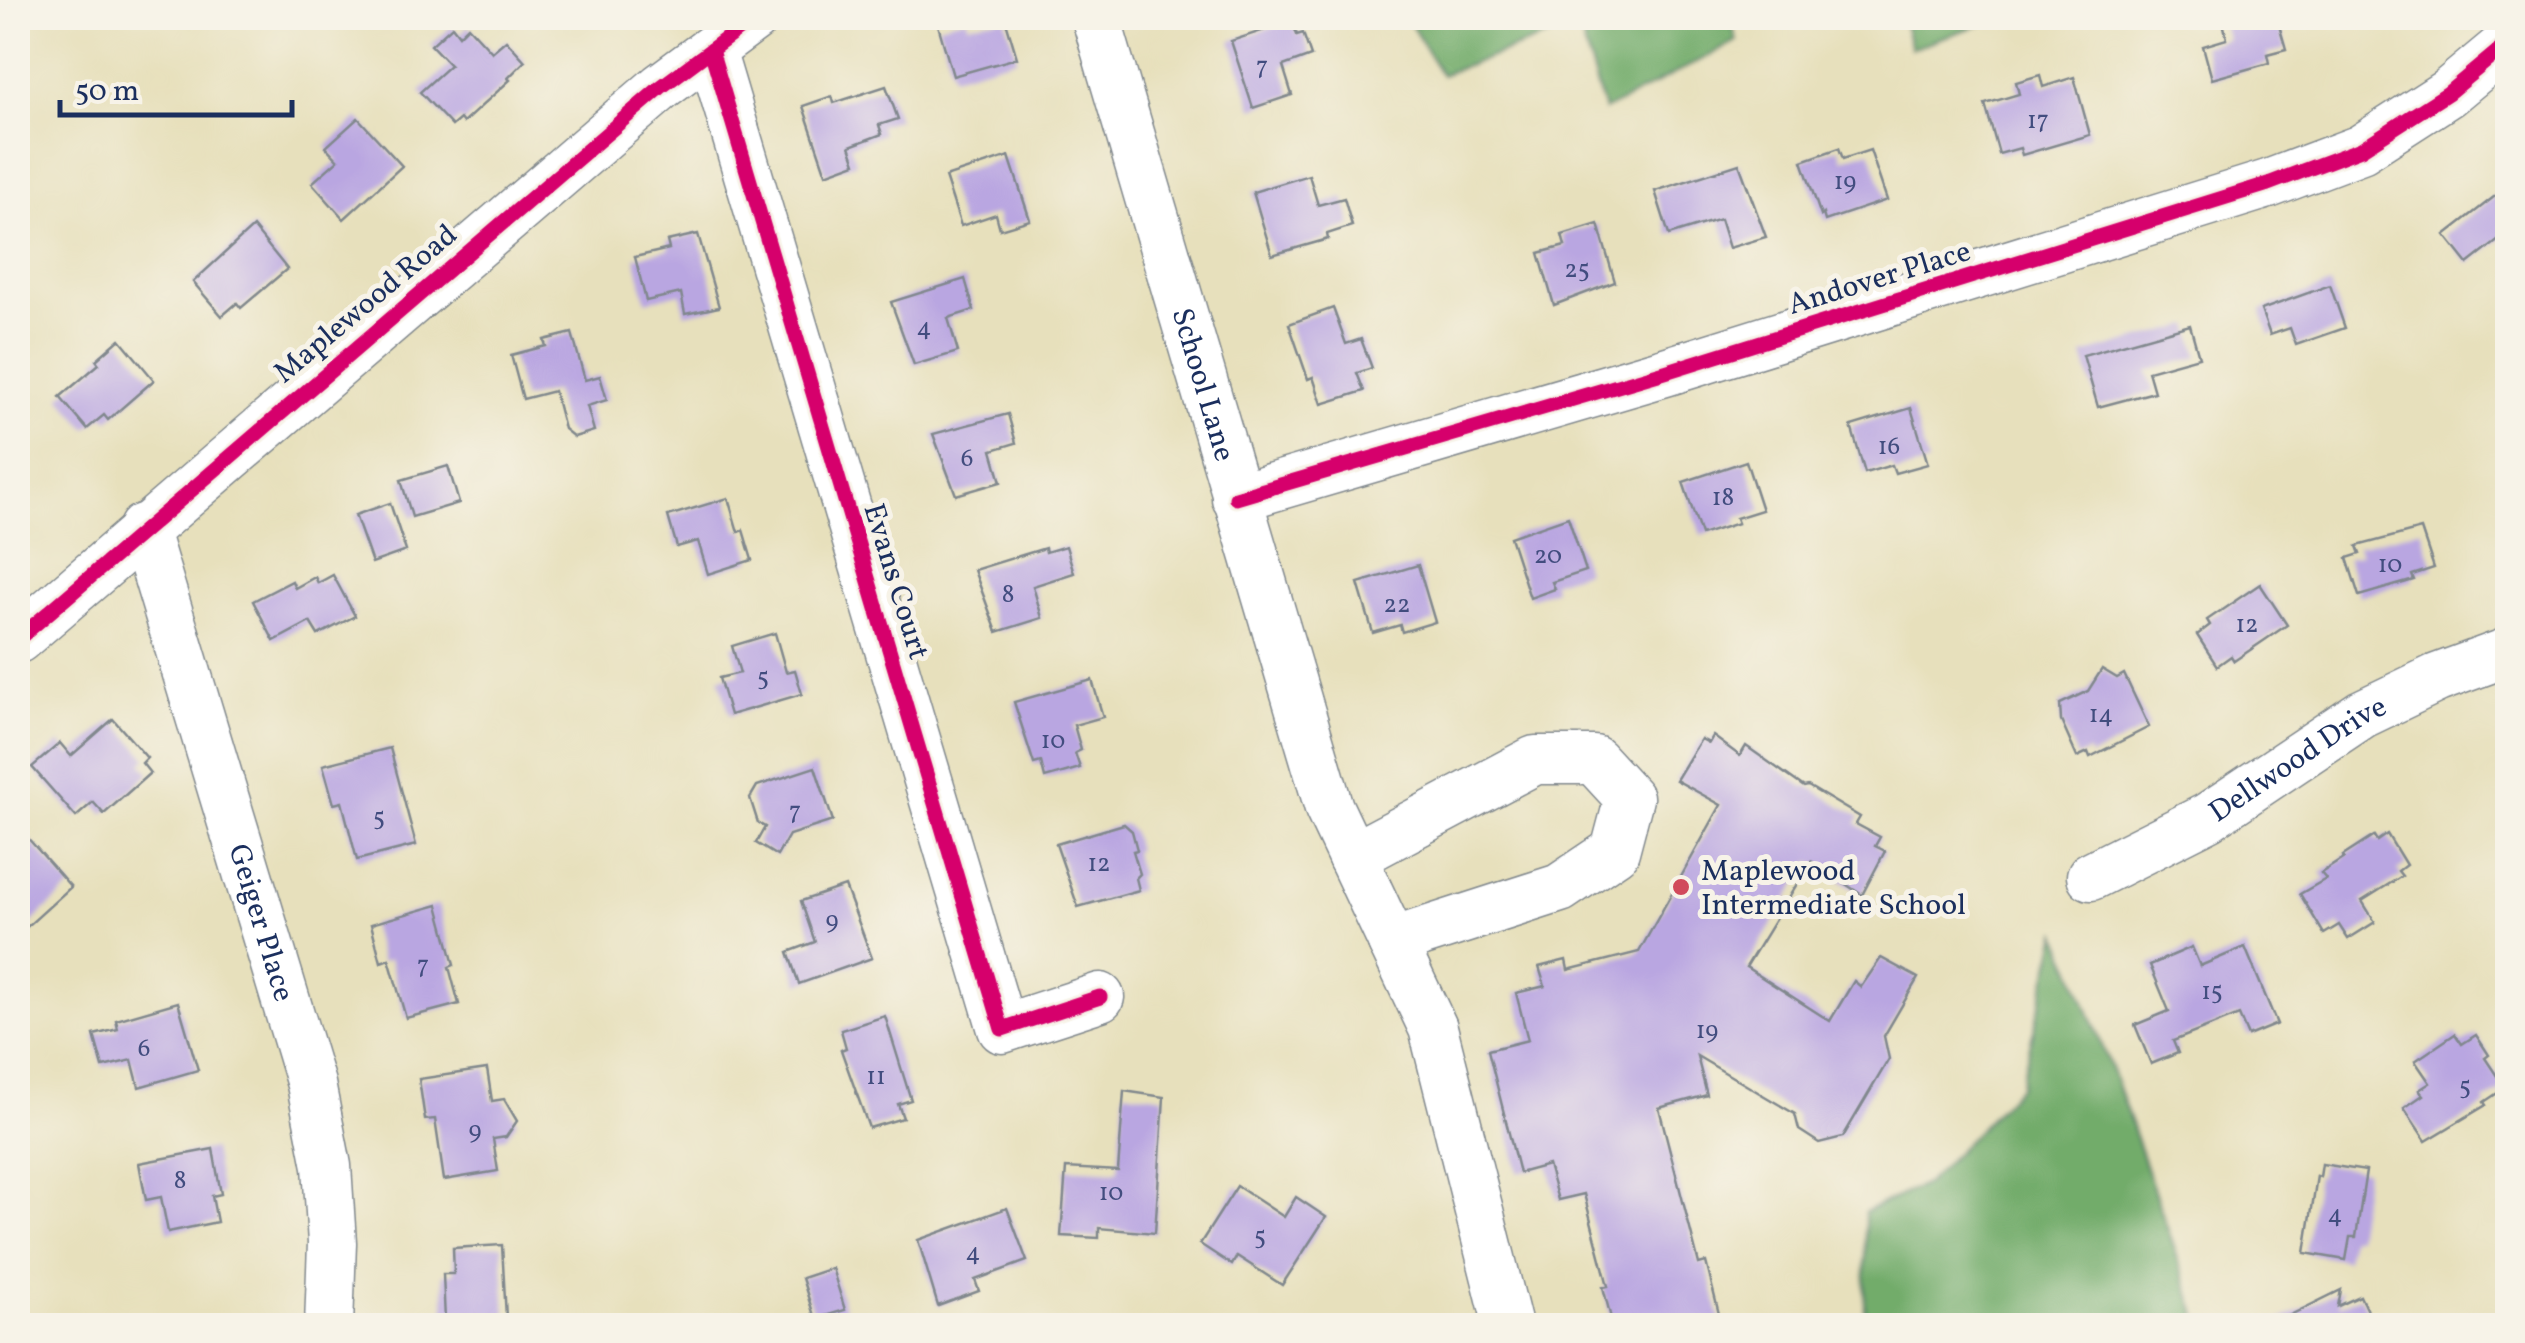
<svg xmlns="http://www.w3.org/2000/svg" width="2525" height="1343" font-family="Vollkorn,serif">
<rect width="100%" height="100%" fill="#f7f3e8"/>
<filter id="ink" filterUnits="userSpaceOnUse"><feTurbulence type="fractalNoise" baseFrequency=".01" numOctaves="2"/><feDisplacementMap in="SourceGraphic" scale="20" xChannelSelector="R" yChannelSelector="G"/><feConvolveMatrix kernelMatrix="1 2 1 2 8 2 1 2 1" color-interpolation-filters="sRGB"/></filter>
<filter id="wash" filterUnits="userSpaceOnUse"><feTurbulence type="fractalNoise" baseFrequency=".0048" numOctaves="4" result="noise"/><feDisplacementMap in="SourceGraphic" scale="40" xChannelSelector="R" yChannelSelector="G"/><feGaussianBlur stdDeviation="2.25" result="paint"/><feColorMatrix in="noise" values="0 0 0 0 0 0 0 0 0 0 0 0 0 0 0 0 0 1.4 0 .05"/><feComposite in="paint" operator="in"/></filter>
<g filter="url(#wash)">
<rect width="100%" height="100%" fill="#e7e0bc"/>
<g fill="#72ac6b" stroke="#466e64" stroke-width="2.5">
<path d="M1407,18H1730L1737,41L1604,111L1579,25L1441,75Z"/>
<path d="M1902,18H2000L1911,48Z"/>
<path d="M2058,933L2116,1081L2201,1325H1865V1212L1927,1183L2020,1086Z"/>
</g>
<g id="blocks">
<g fill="#b9a6e1">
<path d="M967,18L968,24L1005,18L1017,58L953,76L938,25Z"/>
<path d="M2222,18H2277L2286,49L2267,54L2269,63L2212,79L2203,46L2227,39Z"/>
<path d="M1292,21L1297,35L1303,33L1311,56L1283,66L1292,95L1253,108L1231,41Z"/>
<path d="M452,26L459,35L468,26L492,52L506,40L525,61L508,78L510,80L463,123L460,119L452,126L420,92L450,65L431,45Z"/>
<path d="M2040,75L2043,87L2074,77L2090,135L2022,155L2020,148L1999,154L1985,104L2019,94L2016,82Z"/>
<path d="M886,86L898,119L879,125L882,134L850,146L856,163L826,174L803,106L832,96L834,103Z"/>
<path d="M358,118L402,166L344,219L312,183L338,160L326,147Z"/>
<path d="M1839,148L1843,159L1870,150L1887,200L1825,221L1823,214L1821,216L1802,161Z"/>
<path d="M1009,156L1030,220L1000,229L996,214L961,226L945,177Z"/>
<path d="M1739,164L1766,237L1729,248L1720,219L1669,235L1655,191Z"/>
<path d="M1309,175L1318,205L1344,198L1352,226L1327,234L1328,239L1272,255L1253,192Z"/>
<path d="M2508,186V233L2468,264L2445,235Z"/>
<path d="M1598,224L1615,282L1554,305L1539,253L1565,246L1562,235Z"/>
<path d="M253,227L287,269L241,308L237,303L222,316L193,282Z"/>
<path d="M698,234L719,307L685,314L681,293L646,301L635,257L669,249L667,241Z"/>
<path d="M965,279L974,310L948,318L958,352L914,365L891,302Z"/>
<path d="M2330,285L2345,328L2296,345L2290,328L2270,335L2261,310Z"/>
<path d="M1333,308L1346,344L1361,339L1372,368L1357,373L1364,391L1322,404L1313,377L1308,379L1289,324Z"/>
<path d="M2190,325L2199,357L2148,371L2154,392L2098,407L2083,355Z"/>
<path d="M572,333L585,380L600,376L607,400L587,406L594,431L574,437L564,429L554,391L523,399L511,355L546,346L544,340Z"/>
<path d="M120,339L154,380L108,420L104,415L87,429L60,397L99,364L96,360Z"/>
<path d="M1911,408L1928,464L1895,473L1892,465L1865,473L1851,426Z"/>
<path d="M1008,414L1016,443L992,450L1001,482L956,495L933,434Z"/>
<path d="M1746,461L1762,510L1736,518L1738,523L1701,535L1683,482Z"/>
<path d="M448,466L459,503L412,517L401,480Z"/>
<path d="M728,498L738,532L743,530L752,560L708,574L698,541L677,547L668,516Z"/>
<path d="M390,503L406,551L372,563L355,515Z"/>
<path d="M1568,517L1586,571L1552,582L1555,589L1530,598L1510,537Z"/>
<path d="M2421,529L2434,568L2412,575L2414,580L2359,596L2347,558L2360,554L2357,546Z"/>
<path d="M1066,546L1074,573L1033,586L1042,618L997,632L974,570L1045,548L1046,552Z"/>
<path d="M1418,565L1435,622L1402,632L1400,625L1373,633L1358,583Z"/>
<path d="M333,575L355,616L318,635L310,622L274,641L253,601L292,581L295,588L315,577L318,583Z"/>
<path d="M2260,584L2287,625L2234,661L2231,656L2217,666L2197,635L2210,625L2207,620Z"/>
<path d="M775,633L786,672L795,670L802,694L730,715L719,678L740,673L732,646Z"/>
<path d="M2102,669L2117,678L2124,674L2149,727L2090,757L2088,752L2077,757L2061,721L2060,704L2088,691Z"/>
<path d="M1092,680L1103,717L1074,725L1081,750L1075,753L1080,768L1045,778L1041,762L1034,764L1014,702Z"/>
<path d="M113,719L147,758L142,763L150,773L104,814L93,802L76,817L32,767L60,743L71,756Z"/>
<path d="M1713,736L1740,756L1746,746L1804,787L1808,786L1860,817L1856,824L1880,837L1875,846L1885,851L1862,895L1811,861L1746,967L1830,1021L1854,981L1861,987L1881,958L1918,978L1884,1036L1889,1059L1843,1137L1819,1143L1799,1130L1795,1114L1697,1056L1707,1095L1659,1108L1699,1264L1706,1262L1722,1326H1613L1603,1287L1608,1286L1584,1194L1558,1200L1548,1165L1519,1173L1488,1050L1528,1040L1516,993L1545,986L1539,967L1566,960L1568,970L1639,952L1721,805L1676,780L1701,739L1709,743Z"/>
<path d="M390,748L416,845L357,860L342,802L334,804L323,765Z"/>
<path d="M815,767L833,821L789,835L777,856L756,843L765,827L758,823L750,798L757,786Z"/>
<path d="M1124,824L1132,831L1137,850L1133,851L1140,874L1136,878L1139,890L1078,907L1056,844Z"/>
<path d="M18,827L71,887L18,935Z"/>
<path d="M2387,834L2406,865L2398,871L2402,876L2362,901L2375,922L2348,939L2339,925L2324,934L2300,894L2326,879L2321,873L2344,858L2343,856L2374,836L2377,841Z"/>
<path d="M845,886L872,958L799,984L788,952L815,942L801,901Z"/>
<path d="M438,905L454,965L449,967L459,1004L406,1018L389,959L381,962L371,924Z"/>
<path d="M2192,947L2200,966L2245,947L2277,1024L2248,1036L2239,1015L2173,1041L2178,1053L2151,1064L2135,1025L2169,1011L2150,965Z"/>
<path d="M178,1002L198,1070L139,1087L132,1060L103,1067L94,1035L118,1029L116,1020Z"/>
<path d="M885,1016L911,1100L898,1104L903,1118L869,1128L841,1050L846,1048L841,1030Z"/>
<path d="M2455,1034L2462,1044L2476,1035L2489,1055L2485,1058L2505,1088L2484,1102L2486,1105L2426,1141L2404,1108L2423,1095L2419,1090L2430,1083L2415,1061Z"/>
<path d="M487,1069L492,1101L504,1099L517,1121L506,1137L493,1139L498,1171L444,1180L435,1119L425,1120L419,1079Z"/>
<path d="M1124,1091L1164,1097L1155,1233L1099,1228V1238L1061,1236L1066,1168L1118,1171Z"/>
<path d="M213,1149L221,1194L212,1196L217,1222L168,1232L161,1197L146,1200L139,1163Z"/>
<path d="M2322,1164L2366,1171L2356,1237H2350L2346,1260L2305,1253L2317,1176L2320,1177Z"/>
<path d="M1237,1186L1284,1217L1296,1197L1326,1217L1282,1285L1237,1256L1232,1265L1200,1244Z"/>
<path d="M1007,1208L1027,1261L975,1280L979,1291L938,1306L918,1240Z"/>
<path d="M502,1245L506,1318L445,1321L443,1274H454L453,1248Z"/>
<path d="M832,1268L845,1310L815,1319L802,1278Z"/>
<path d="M2341,1290L2338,1306L2360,1296L2374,1326H2268Z"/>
</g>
</g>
</g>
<g filter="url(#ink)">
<use href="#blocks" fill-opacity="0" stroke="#81888d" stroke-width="2.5"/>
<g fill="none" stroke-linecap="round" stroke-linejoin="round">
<g stroke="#81888d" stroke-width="51">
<g id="minor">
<path id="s1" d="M1096,18L1329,808L1433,1028L1508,1326"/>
<path d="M711,50L1002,1029L1100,997"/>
<path d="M1236,498L1665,372L2268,184L2361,149L2448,93L2508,43"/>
<path id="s2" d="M143,528L311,1084L327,1166L332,1243L329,1326"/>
<path d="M18,639L661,87L754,18"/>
<path d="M1352,857L1535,760H1594L1629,798L1615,851L1560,888L1392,942"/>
<path id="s3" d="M2091,876L2208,817L2362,714L2437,678L2508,652"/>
</g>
</g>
<use href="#minor" stroke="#fff" stroke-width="48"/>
<g stroke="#f7f3e8" stroke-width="21">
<g id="cycleway">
<path d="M711,50L1002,1029L1100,997"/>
<path d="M1236,498L1665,372L2268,184L2361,149L2448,93L2508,43"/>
<path d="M18,639L661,87L754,18"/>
</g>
</g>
<use href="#cycleway" stroke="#d6006c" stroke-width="15"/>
</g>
</g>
<circle fill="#d1495b" stroke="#f7f3e8" stroke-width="4" cx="1681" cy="887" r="10"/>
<g text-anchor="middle" stroke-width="10" stroke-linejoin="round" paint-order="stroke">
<g font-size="25" fill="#424d7f">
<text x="1262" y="74">7</text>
<text x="2038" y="128">17</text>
<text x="1845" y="189">19</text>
<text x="1577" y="277">25</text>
<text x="924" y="335">4</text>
<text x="1889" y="454">16</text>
<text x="967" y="466">6</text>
<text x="1723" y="505">18</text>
<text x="1548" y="563">20</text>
<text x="2390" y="572">10</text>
<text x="1008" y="602">8</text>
<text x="1397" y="612">22</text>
<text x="2247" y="632">12</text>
<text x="763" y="685">5</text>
<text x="2101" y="722">14</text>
<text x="1053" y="748">10</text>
<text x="795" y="819">7</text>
<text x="379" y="825">5</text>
<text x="1099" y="871">12</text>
<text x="832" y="928">9</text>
<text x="423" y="973">7</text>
<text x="2212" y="999">15</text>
<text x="1707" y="1038">19</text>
<text x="144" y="1056">6</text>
<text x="876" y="1084">11</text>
<text x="2465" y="1094">5</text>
<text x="475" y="1138">9</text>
<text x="180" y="1188">8</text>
<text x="1111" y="1200">10</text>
<text x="2335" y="1222">4</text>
<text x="1260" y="1244">5</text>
<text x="973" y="1260">4</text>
</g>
<g font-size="30" fill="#1b2f5e" stroke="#f7f3e8">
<text transform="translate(1879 277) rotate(-17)" y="10">Andover Place</text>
<text transform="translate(365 303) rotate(-40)" y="10">Maplewood Road</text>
<text dy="10" stroke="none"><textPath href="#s1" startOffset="382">School Lane</textPath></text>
<text transform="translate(897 581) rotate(73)" y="10">Evans Court</text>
<text dy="10" stroke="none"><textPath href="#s3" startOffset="238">Dellwood Drive</textPath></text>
<text dy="10" stroke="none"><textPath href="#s2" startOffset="412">Geiger Place</textPath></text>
</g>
<g font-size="30" fill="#1b2f5e" stroke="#f7f3e8" text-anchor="start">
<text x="1701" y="880">Maplewood<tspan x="1701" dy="34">Intermediate School</tspan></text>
</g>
</g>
<rect width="2525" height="1343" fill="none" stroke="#f7f3e8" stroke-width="60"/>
<path d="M60 100v15h232v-15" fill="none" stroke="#1b2f5e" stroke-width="5"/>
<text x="75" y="100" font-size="30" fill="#1b2f5e" stroke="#f7f3e8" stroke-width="8" paint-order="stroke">50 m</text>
</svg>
